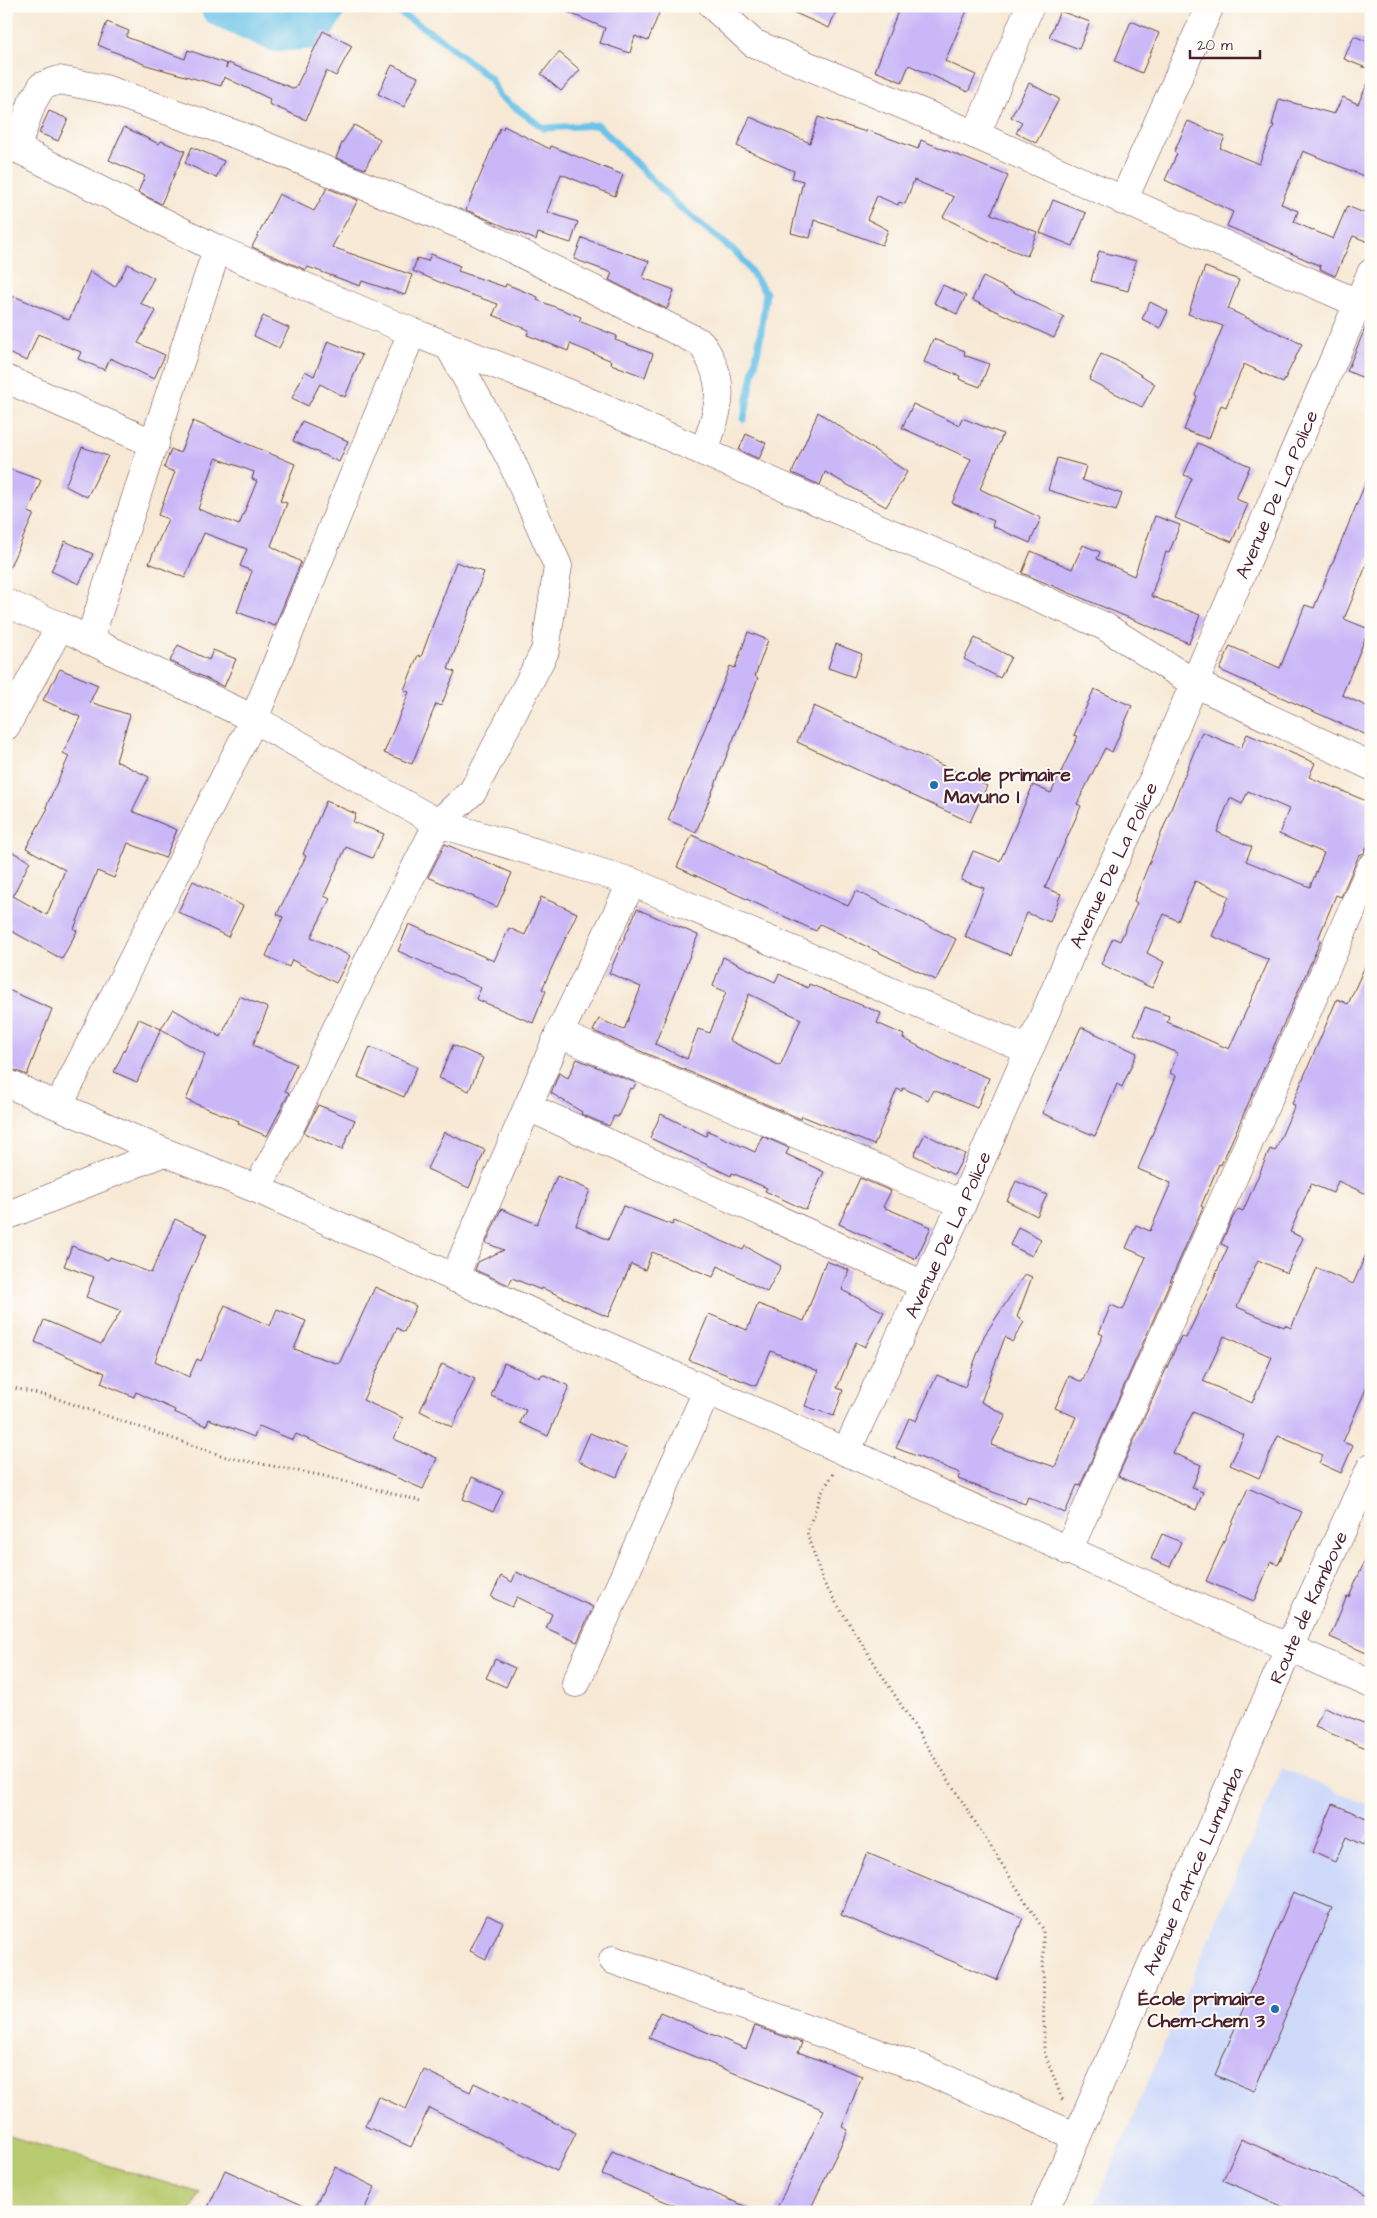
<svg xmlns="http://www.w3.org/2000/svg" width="1377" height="2218" font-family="'Architects Daughter',sans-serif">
<rect width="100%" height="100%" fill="#fdfcf7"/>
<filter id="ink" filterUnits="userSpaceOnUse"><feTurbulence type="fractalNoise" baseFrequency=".02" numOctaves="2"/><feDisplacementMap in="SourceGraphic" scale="10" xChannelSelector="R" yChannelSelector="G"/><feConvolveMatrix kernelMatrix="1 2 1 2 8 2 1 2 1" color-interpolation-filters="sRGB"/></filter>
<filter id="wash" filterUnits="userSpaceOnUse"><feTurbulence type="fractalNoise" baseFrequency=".0096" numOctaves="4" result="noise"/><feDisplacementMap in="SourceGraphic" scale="20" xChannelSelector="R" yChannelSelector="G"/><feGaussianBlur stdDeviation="1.12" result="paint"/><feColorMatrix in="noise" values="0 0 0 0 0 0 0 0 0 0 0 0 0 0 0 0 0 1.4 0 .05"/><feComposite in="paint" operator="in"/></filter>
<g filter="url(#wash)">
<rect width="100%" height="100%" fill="#f7e9d5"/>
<path fill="#cfdafa" d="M1282,1768L1371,1806V2212H1092Z"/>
<path fill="#b9cb6f" stroke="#82754d" d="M6,2135L200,2193L190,2212H6Z"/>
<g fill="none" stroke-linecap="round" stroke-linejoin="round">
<path stroke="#6ac3e8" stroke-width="7" d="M390,6L441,39L491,79L499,96L544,128L598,125L676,204L739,255L766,293L760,339L744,419"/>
<path stroke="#6ac3e8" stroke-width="42" d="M221,6L276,31L312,28L325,6"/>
</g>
<g id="blocks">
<g fill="#c9b7f7" fill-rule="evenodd">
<path d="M553,6H643L659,13L648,41L635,36L630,53L600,43L605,28Z"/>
<path d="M779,6H838L829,28Z"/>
<path d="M900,6H969L945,61L976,75L968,92L909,65L902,82L875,71Z"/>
<path d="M1060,11L1090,22L1079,49L1049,37Z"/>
<path d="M1131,21L1159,33L1142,73L1115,61Z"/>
<path d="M107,22L129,31L126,37L185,59L188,50L227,64L226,68L228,63L295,89L323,31L352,46L336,76L326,71L306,120L269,104L270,99L224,77L221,86L146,65L98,45Z"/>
<path d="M1354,36L1371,43V70L1344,59Z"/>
<path d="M559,52L580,70L561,91L541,74Z"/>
<path d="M392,65L418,77L404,107L378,94Z"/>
<path d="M1371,76V179L1303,151L1281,204L1298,211L1294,222L1333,239L1347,206L1371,216V243L1353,236L1335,276L1320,269L1321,266L1227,226L1233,212L1165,180L1177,154L1174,152L1188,121L1225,137L1220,148L1259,164L1274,125H1272L1279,99L1334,114L1343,97L1358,104Z"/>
<path d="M1029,83L1059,99L1036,143L1016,133L1022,123L1011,117Z"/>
<path d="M49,111L68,119L58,141L39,133Z"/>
<path d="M750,117L810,143L818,117L866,132L867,130L918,149L921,140L1008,176L991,214L1037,232L1027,256L992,242L943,217L954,197L914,180L905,204L899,202L898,205L877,196L867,219L888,230L882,245L814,220L810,238L791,233L803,181L792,178L794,171L737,146Z"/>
<path d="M354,125L380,139L365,169L336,158L342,143Z"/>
<path d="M504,126L550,149L551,146L623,175L615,196L561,174L547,212L578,222L571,243L538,233L536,240L466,210L500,128L503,129Z"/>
<path d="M124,127L159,144L161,141L185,151L161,204L138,192L145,176L109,160Z"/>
<path d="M192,147L224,161L216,178L185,163Z"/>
<path d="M327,188L358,200L332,247L412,275L405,295L362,281L360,286L308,267L306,270L252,247L279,194L314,211Z"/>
<path d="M1053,200L1086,213L1073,246L1040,233Z"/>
<path d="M582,238L649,261L643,278L674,290L667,309L609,280L612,273L574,259Z"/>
<path d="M1099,251L1136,261L1128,291L1091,281Z"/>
<path d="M431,254L460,266L458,271L505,287L506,284L538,297L537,300L581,317L579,321L617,336L615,340L653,354L645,377L611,364L612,361L570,344L568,351L527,335L529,330L493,315L498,304L463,292L413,271L417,258L428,261Z"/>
<path d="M128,264L154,278L140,303L156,311L138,343L165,355L154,379L110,358L105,370L78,359L81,352L38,334L27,361L6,352V314L14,296L69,320L90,271L115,287Z"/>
<path d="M1205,267L1239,280L1228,309L1302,344L1283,383L1244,364L1226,407L1221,405L1209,439L1184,430L1197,396L1195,395L1223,326L1188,314Z"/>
<path d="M983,277L1064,317L1054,338L972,300Z"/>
<path d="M943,285L966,296L957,314L934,303Z"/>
<path d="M1150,302L1168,311L1160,328L1142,319Z"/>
<path d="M263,316L289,328L279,348L254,336Z"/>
<path d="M1367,324H1371V381L1347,371Z"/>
<path d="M933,339L965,351L964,355L989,364L980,387L959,379L960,376L924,362Z"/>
<path d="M328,341L362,355L345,397L320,384L308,406L292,398L305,371L314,376Z"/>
<path d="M1101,354L1122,363L1155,384L1142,407L1089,380Z"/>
<path d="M913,404L959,425L962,418L1003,434L980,489L1041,518L1030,543L992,526L994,521L952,503L971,459L902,428Z"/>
<path d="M818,412L907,472L886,507L825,472L820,485L792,473Z"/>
<path d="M193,421L295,464L280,501L287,503L271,546L301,562L275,626L237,612L252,571L240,566L247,549L204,533L185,578L149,563L168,519L158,515L175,472L164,468L171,449L180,453ZM216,458L254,472L252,479L257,481L239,525L198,509Z"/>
<path d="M302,421L348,441L339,462L293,441Z"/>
<path d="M746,434L766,443L759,459L739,450Z"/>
<path d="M1198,443L1250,466L1236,499L1248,504L1232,542L1175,518L1192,478L1184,475Z"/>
<path d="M82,447L108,456L87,497L65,486Z"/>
<path d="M1057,458L1086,466L1082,480L1122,494L1116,511L1048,490Z"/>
<path d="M6,468L41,480L28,512L34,514L6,575Z"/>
<path d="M1370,472L1371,554L1344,619L1369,629L1342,695L1371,708V737L1220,670L1230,646L1280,668L1305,605L1314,608Z"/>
<path d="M1155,516L1180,525L1169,553L1166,552L1151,596L1200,615L1189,643L1022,573L1031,551L1072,569L1083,545L1100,552L1097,559L1134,576Z"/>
<path d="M65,541L93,554L79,584L51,571Z"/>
<path d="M456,562L484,572L448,669L455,672L441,706L436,704L412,764L384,753L409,692L404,690L418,655L421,657Z"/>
<path d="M748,632L768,640L755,676L758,678L696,832L668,820L730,666L735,668Z"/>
<path d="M975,638L1011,657L1000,678L964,659Z"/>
<path d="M836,644L862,654L854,677L828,668Z"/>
<path d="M178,645L209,660L213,650L236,659L224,687L170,661Z"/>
<path d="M60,669L98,685L90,702L130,715L116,761L149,777L132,811L177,830L165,858L128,843L114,878L97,871L74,929L77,931L62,959L6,928V849L30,861L13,896L47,915L65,870L26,848L48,808L46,807L69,756L63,753L80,717L43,700Z"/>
<path d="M1094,689L1132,706L1112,752L1105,748L1077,804L1081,806L1045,888L1061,894L1050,922L1027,913L1010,955L965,937L984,888L961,880L973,851L1000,861L1033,785L1051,793L1078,736L1074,735Z"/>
<path d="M814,706L987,786L970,822L797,742Z"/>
<path d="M1202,732L1241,748L1247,734L1315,763L1309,777L1371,803V839L1364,853L1359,855L1341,897L1336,895L1318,939L1321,940L1221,1165L1219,1164L1201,1206L1203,1207L1080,1486L1077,1485L1065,1513L1028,1497L1025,1504L958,1479L960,1473L896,1448L909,1418L916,1421L937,1375L965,1387L984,1336L1025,1274L1032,1277L1017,1317L1024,1322L1012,1342L1005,1337L981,1402L1006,1415L991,1445L1055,1467L1076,1417L1055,1408L1069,1376L1082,1382L1103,1335L1099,1333L1111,1305L1123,1310L1146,1257L1126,1248L1136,1225L1150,1231L1171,1183L1138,1169L1176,1076L1170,1073L1178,1053L1134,1034L1145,1007L1169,1016L1167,1022L1229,1049L1269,960L1212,936L1229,896L1195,881L1178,921L1164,914L1147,953L1164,962L1152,988L1101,964L1113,938L1120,941L1137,903L1134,901ZM1248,791L1289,809L1279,834L1324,853L1310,887L1246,861L1252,847L1217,832L1230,798L1242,804Z"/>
<path d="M326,801L356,814L353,822L384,834L372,858L346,847L324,896L330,899L311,937L350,956L336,983L292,960L289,967L266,956L283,917L277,914L306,856L303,854Z"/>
<path d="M692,835L848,906L856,891L956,939L936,980L820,924L816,931L677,867Z"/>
<path d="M445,844L512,873L497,907L428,877Z"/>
<path d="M193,881L243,906L228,937L178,912Z"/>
<path d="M541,897L577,913L542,989L546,991L533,1023L476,999L481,988L398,951L409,924L494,961L509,928L525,935Z"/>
<path d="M637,909L698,935L655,1044L687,1059L698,1029L710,1033L726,992L713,986L723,957L775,982L779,974L808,988L809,984L881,1013L877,1023L904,1035L903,1038L946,1061L989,1078L977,1108L933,1090L928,1100L903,1088L902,1091L897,1089L874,1145L802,1116L801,1119L593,1031L599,1019L624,1030L641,987L609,973ZM749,994L801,1019L780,1066L729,1040Z"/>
<path d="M1371,953V1196L1338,1181L1333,1193L1311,1184L1290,1232L1303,1238L1287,1273L1258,1260L1237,1307L1284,1327L1285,1325L1291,1328L1317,1268L1353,1284L1371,1243V1377L1343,1442L1353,1446L1341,1473L1319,1463L1323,1455L1278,1436L1259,1478L1230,1465L1244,1435L1193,1412L1173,1453L1201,1465L1192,1488L1203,1492L1196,1510L1118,1476L1181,1336L1186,1338L1204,1300L1228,1247L1221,1244L1232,1219L1238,1209L1243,1211L1270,1149L1275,1151L1295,1105L1292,1104L1302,1081L1337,999L1348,1004ZM1224,1336L1272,1357L1252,1403L1203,1381Z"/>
<path d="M6,989L52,1009L27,1075L6,1067Z"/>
<path d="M239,996L268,1008L253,1045L296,1064L285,1091L289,1093L267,1136L238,1124L239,1121L186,1100L205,1054L161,1029L173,1009L221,1037Z"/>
<path d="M139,1019L161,1029L137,1082L114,1072Z"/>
<path d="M1081,1027L1137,1053L1122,1087L1117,1084L1095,1136L1042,1113Z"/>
<path d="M453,1045L483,1058L469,1091L439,1078Z"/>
<path d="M370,1047L417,1067L404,1097L358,1077Z"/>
<path d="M577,1059L636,1083L633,1089L630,1088L618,1117L614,1116L609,1126L581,1114L582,1112L551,1093L559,1073L568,1078Z"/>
<path d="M318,1105L355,1120L342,1150L304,1133Z"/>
<path d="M661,1114L706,1136L708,1131L755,1152L762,1136L789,1148L786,1154L824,1172L806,1210L765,1191L767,1188L732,1173L731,1176L650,1138Z"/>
<path d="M444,1132L485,1150L469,1188L427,1169Z"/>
<path d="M925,1134L965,1154L954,1175L914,1155Z"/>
<path d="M557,1176L590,1190L576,1225L608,1240L623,1206L672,1225L674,1221L743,1250L745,1246L781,1266L767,1292L718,1266L713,1277L652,1252L645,1270L631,1264L608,1317L542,1288L541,1290L512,1278L509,1285L475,1270L478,1262L504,1250L486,1243L501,1209L537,1224Z"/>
<path d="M860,1178L891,1191L883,1207L931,1227L916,1259L839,1224Z"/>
<path d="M1016,1181L1047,1195L1037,1216L1007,1201Z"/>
<path d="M175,1219L207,1234L177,1300L155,1361L189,1377L197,1359L201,1361L225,1305L270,1326L277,1309L306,1321L294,1349L339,1364L375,1287L416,1306L404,1332L397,1328L363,1400L403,1418L394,1439L437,1458L423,1489L296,1434L293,1440L259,1426L254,1437L209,1419L206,1426L174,1412L175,1410L136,1392L134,1397L101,1383L105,1373L35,1342L44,1320L101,1344L121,1311L86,1297L94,1277L64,1266L72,1246L108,1260L110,1257L151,1273Z"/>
<path d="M1018,1227L1041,1239L1032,1256L1010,1245Z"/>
<path d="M826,1261L849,1270L842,1290L884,1312L865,1347L856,1342L837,1388L843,1390L834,1416L805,1406L818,1371L771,1351L756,1386L689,1360L709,1314L747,1330L758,1304L804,1321Z"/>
<path d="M504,1363L540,1378L542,1374L569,1386L548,1436L520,1423L526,1410L491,1396Z"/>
<path d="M442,1364L475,1379L452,1427L420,1411Z"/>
<path d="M590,1433L628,1449L617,1477L578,1461Z"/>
<path d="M472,1477L503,1491L493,1512L463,1499Z"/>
<path d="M1248,1488L1302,1512L1278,1565L1271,1561L1254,1601L1206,1581Z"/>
<path d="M1162,1534L1181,1542L1170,1567L1151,1559Z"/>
<path d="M1371,1547V1655L1330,1637L1347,1596L1349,1597Z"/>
<path d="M516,1572L593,1607L577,1642L546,1628L552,1614L517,1597L512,1607L491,1597L501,1576L512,1582Z"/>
<path d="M495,1659L515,1668L506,1687L486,1678Z"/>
<path d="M1324,1707L1371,1726V1750L1315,1727Z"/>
<path d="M1333,1804L1371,1820V1827L1363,1845L1346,1837L1335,1862L1313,1852Z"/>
<path d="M867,1853L1023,1918L997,1980L841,1915Z"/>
<path d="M1293,1892L1332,1908L1254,2091L1215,2075Z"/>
<path d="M487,1915L503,1922L486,1959L470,1951Z"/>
<path d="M660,2012L746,2049L755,2026L802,2043L798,2052L862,2076L842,2127L848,2130L809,2212H775L824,2110L649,2038Z"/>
<path d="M424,2070L470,2092L474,2083L576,2133L557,2171L429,2108L411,2147L365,2126L378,2096L406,2109Z"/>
<path d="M1241,2139L1371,2196V2212H1295L1223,2180Z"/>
<path d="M612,2151L757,2211V2212H690L602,2175Z"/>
<path d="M335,2167L375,2187L363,2212H206L225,2170L313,2210Z"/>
</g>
</g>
</g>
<g filter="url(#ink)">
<use href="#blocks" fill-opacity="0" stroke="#643d44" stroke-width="1"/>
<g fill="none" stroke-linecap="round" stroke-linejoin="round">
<g stroke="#643d44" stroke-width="29">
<g id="minor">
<path d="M713,6L753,43L976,135L1371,309"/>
<path d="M976,135L1030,6"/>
<path d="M6,143L217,249L412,332L566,392L1104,626L1194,683L1371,766"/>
<path d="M16,149L32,103L42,86L59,80L105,89L243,137L474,230L701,343C729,384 719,408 704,451"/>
<path d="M1123,201L1210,6"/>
<path d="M6,379L155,444"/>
<path d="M6,603L60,626L254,719L438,823L632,882L1029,1050"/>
<path d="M89,641L217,249"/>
<path d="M6,726L60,626"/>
<path d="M559,1034L962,1204"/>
<path d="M6,1083L164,1152L257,1189L580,1334L1371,1684"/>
<path d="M59,1105L254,719L412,332"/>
<path d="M528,1107L924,1285"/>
<path d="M257,1189L290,1127L374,949L438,823L473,791L545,651L558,566L510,458L450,348"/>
<path d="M6,1216L164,1152"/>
<path d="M454,1278L559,1034L632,882"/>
<path id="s1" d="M846,1452L962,1204L1072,951L1151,784L1371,273"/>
<path d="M1068,1551L1371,867"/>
<path d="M576,1683L707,1391"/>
<path d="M613,1960L921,2068L1075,2136"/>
<path id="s2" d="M1044,2212L1303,1616L1371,1467"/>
</g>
</g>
<g stroke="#643d44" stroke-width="3" stroke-dasharray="1 4" stroke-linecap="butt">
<path d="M6,1386L55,1398L226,1457L324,1476L421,1501"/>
<path d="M833,1474L821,1494L807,1532L823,1582L1043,1929L1044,2051L1063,2102"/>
</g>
<use href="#minor" stroke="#fff" stroke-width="28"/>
</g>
</g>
<g fill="#1f6fb2" stroke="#fdfcf7" stroke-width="2">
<circle cx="934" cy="785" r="5"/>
<circle cx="1275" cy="2009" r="5"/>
</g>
<g text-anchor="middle" stroke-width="4" stroke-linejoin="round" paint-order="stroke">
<g font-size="19" fill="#4a1f2b" stroke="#fdfcf7">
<text dy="7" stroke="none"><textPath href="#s1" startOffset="1050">Avenue De La Police</textPath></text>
<text dy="7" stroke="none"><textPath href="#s1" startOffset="645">Avenue De La Police</textPath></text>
<text dy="7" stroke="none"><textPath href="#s1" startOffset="240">Avenue De La Police</textPath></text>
<text dy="7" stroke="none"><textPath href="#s2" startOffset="660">Route de Kambove</textPath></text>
<text dy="7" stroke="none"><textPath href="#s2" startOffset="372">Avenue Patrice Lumumba</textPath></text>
</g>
<g font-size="19" font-weight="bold" fill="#4a1f2b" stroke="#fdfcf7" text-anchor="start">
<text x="944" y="781">Ecole primaire<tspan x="944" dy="22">Mavuno I</tspan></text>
<text x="1265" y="2005" text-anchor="end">École primaire<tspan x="1265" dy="22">Chem-chem 3</tspan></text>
</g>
</g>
<rect width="1377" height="2218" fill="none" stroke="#fdfcf7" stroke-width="25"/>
<path d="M1190 50v8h70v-8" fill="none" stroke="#4a1f2b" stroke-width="2.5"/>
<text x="1197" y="50" font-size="15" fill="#4a1f2b" stroke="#fdfcf7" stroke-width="4" paint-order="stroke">20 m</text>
</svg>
